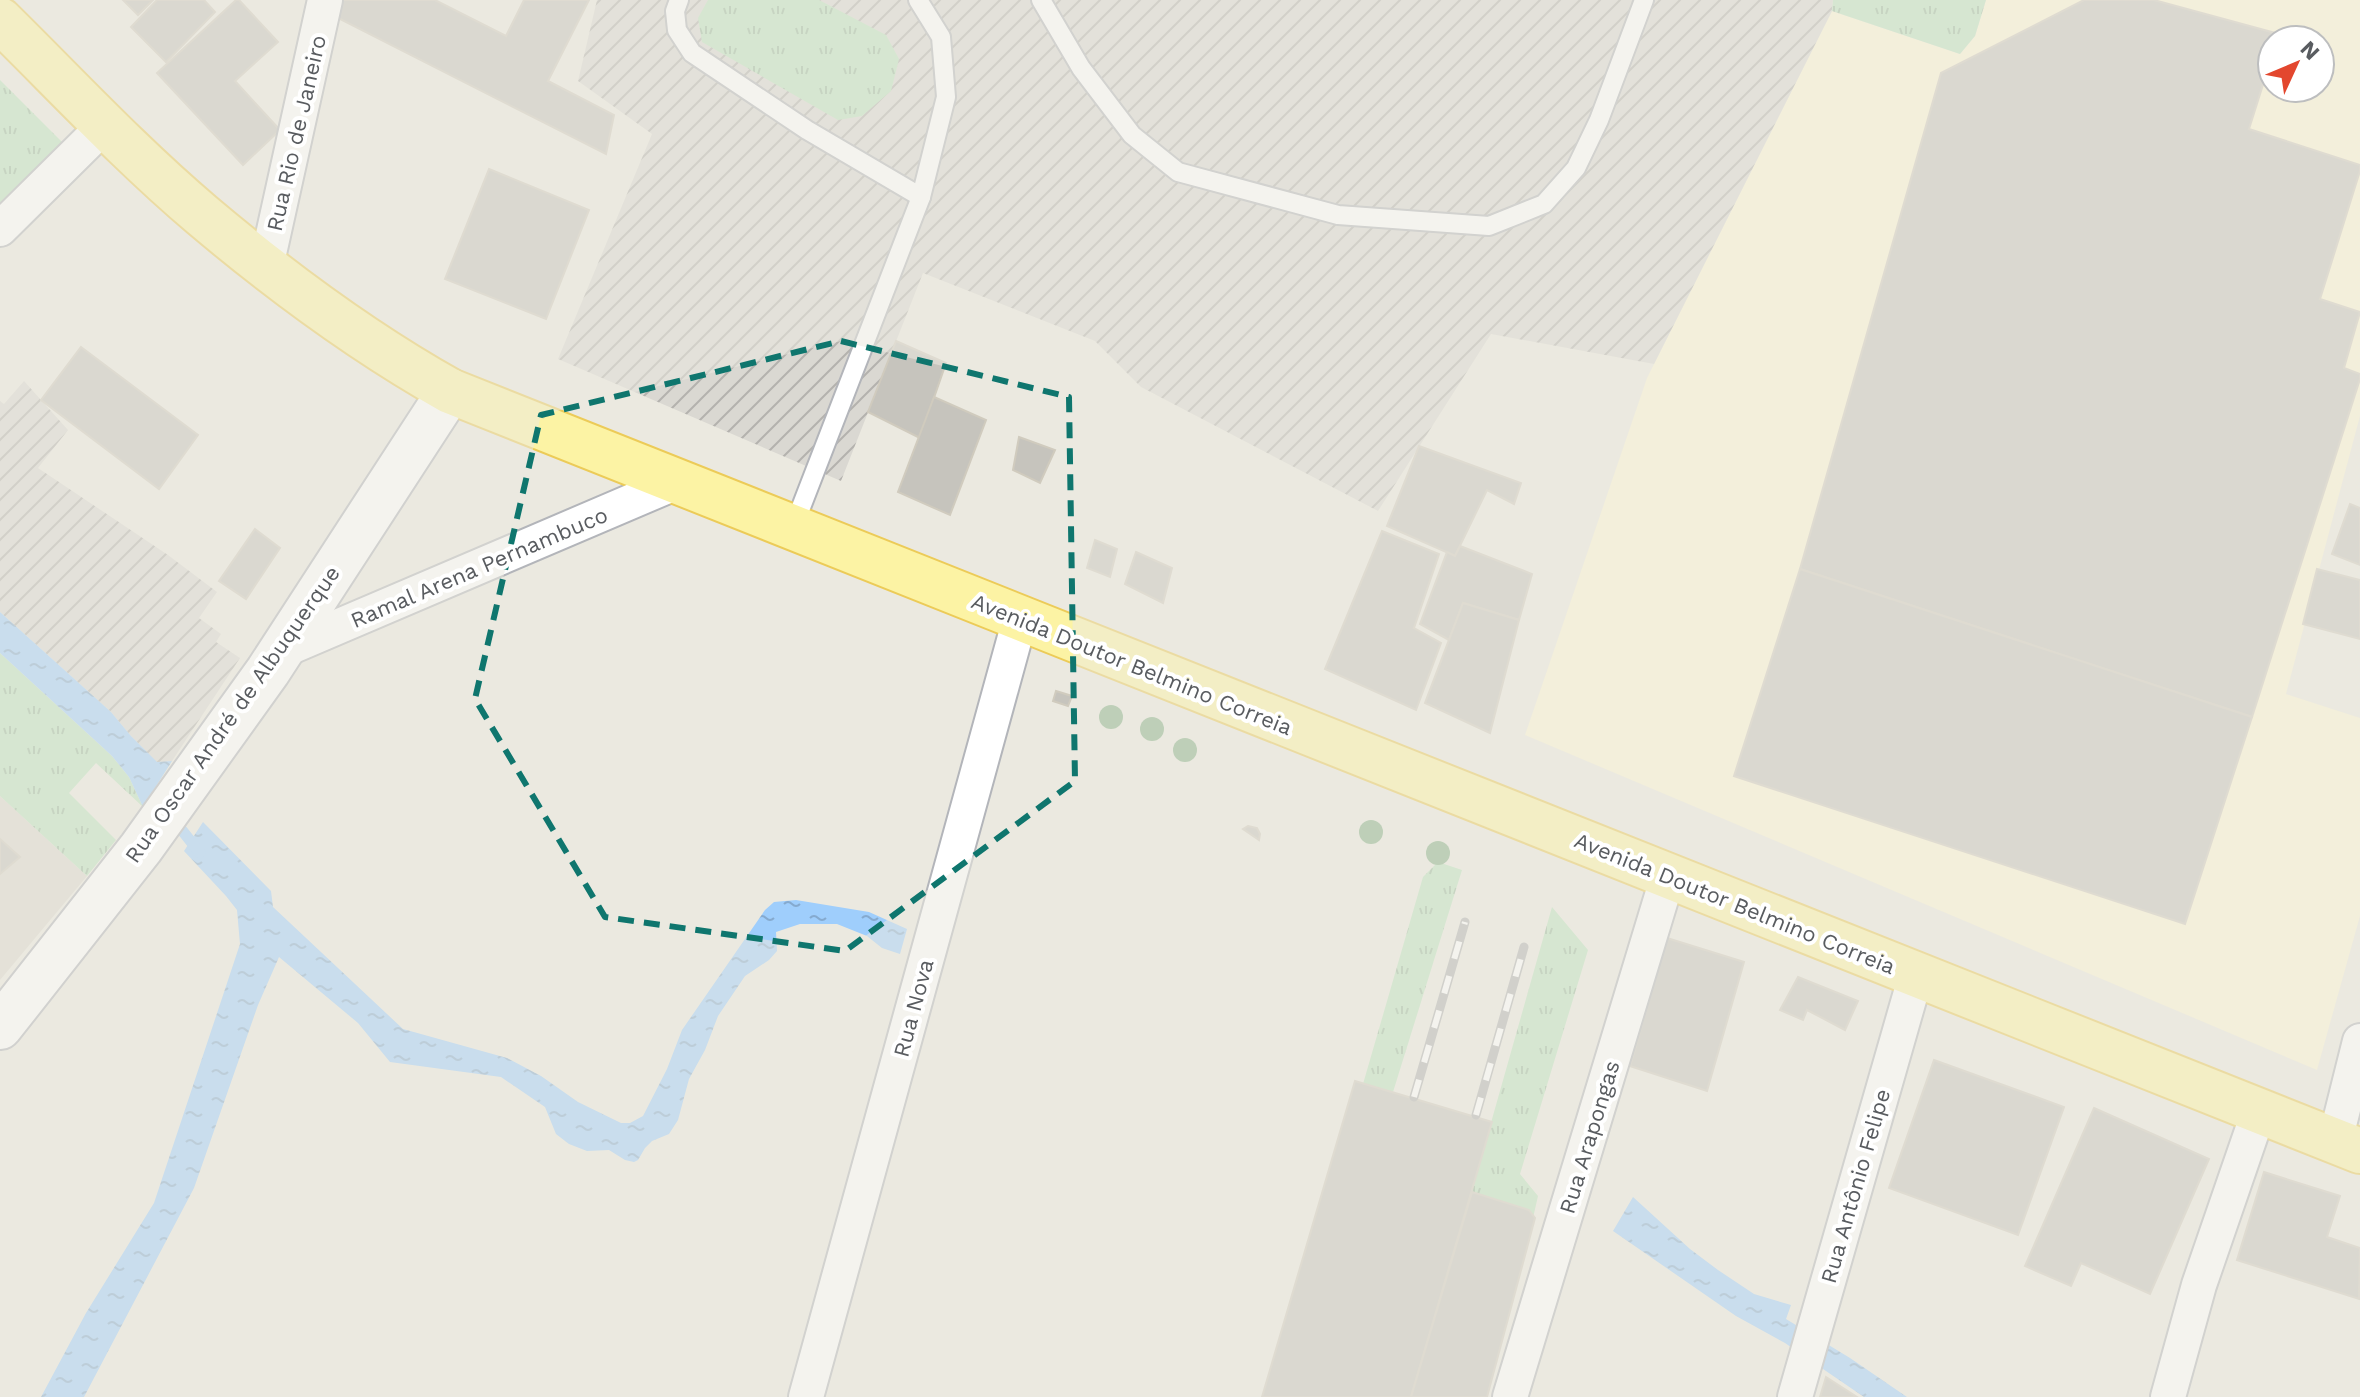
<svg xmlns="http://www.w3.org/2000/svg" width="2360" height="1397" font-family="'Work Sans',sans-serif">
<defs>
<pattern id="industrial-furrows" width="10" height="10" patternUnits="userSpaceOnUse" patternTransform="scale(2)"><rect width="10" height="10" fill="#dad8d2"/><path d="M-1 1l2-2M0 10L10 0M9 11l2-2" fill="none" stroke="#b4b2ae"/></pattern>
<pattern id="grass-tufts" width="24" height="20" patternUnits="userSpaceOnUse" patternTransform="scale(2)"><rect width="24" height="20" fill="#bce3be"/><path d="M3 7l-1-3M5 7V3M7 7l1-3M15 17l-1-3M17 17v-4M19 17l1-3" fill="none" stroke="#9cbb9e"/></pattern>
<pattern id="water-ripples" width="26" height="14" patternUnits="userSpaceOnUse" patternTransform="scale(2)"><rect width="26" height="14" fill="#9fcefc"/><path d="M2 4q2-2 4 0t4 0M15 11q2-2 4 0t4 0" fill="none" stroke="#85aacf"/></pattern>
</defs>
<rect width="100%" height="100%" fill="#ebe9e0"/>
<path fill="#fcf5d4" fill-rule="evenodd" d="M1986,0H2360V416L2286,694L2360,718V916L2317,1070L1525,735L1647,378L1832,11L1960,54L1975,36ZM2272,40H2320V88H2272Z"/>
<g fill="url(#industrial-furrows)">
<path d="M597,0H1833L1832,11L1654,364L1491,334L1378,511L1141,387L1095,341L923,273L841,481L558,359L652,134L578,81Z"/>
<path d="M24,381L68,430L38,468L168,555L217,592L199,618L221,634L216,642L240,658L172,761L157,763L131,736L111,712L0,612V401L4,404Z"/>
</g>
<path fill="#dbd8ce" d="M0,796L87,876L0,980Z"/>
<g fill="url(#grass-tufts)">
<path d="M708,0H819L886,35L899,59L891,91L862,116L838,120L702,42L698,18Z"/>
<path d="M1833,0H1986L1975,36L1960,54L1832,11Z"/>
<path d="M0,80L64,144L0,209Z"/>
<path d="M0,653L112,756L129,777L143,807L96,763L69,793L116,840L87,876L0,796Z"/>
<path d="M1438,862L1462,870L1393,1092L1363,1084L1423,877Z"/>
<path d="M1552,907L1588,950L1520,1174L1538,1196L1533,1218L1470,1197Z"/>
</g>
<g fill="url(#water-ripples)">
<path d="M0,612L111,712L131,736L157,762L172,761L143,807L129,777L112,756L0,653Z"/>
<path d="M203,822L271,891L273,907L403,1029L507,1058L541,1076L578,1102L621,1123H630L643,1116L667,1069L682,1030L765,910L774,902L796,900L869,912L907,929L900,954L882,948L867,936L837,924H800L776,932L777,951L769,960L745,976L718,1016L705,1050L689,1079L678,1120L669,1134L652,1141L645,1148L638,1160L634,1162L625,1160L609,1150L587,1151L569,1144L556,1134L545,1107L501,1077L390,1062L358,1023L279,957L258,1005L194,1188L84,1397H41L86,1313L154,1203L240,944L237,910L226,896L184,851Z"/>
<path d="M1633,1197L1690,1249L1718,1270L1754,1294L1791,1305L1786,1319L1850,1358L1907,1397H1864L1785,1343L1736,1316L1613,1231Z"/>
</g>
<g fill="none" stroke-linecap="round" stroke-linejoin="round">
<path stroke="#9fcefc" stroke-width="11" d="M173,819L200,853"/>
</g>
<g fill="#c6c4bd" stroke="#d0cbbe" stroke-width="2">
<path d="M123,0H153L138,15Z"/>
<path d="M157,0H204L215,12L166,62L131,27Z"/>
<path d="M236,0H239L278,42L235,81L280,130L243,165L157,73Z"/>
<path d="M340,0H435L506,36L524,0H589L548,81L614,115L606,154L336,17Z"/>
<path d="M2084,0H2154L2279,34L2277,40H2272V56L2249,129L2360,165V171L2320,299L2360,312L2344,368L2360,374V379L2252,717L1800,569L1941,73Z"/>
<path d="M489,169L589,210L546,319L445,279Z"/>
<path d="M896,341L946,363L920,438L868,412Z"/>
<path d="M81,347L198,435L159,489L41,400Z"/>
<path d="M934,397L986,420L950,515L898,492Z"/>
<path d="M1019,437L1055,450L1040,483L1013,470Z"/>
<path d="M1419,446L1521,483L1514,504L1487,490L1455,556L1387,526Z"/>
<path d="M2350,504L2360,508V565L2332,554Z"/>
<path d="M255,529L280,548L246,599L219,581Z"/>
<path d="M1382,531L1439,554L1414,628L1441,643L1416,710L1325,669Z"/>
<path d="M1095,540L1117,549L1110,577L1087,568Z"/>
<path d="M1460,546L1532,574L1519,620L1463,603L1449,640L1420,624L1447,552L1455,556Z"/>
<path d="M1136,552L1172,568L1163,603L1125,584Z"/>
<path d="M1800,569L2252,717L2185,924L1734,776Z"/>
<path d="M2317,569L2360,580V639L2303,624Z"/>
<path d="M1463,603L1519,620L1490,733L1425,703Z"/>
<path d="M1056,691L1072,696L1068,706L1053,701Z"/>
<path d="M1248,826L1257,828L1260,834L1259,840L1243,829Z"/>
<path d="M0,839L20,857L0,874Z"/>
<path d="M1667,938L1744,962L1707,1091L1630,1066Z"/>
<path d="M1798,977L1858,1001L1845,1030L1807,1010L1803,1020L1780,1010Z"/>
<path d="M1934,1060L2064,1107L2018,1235L1889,1188Z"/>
<path d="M1355,1081L1492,1122L1411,1397H1262Z"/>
<path d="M2094,1108L2209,1159L2150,1294L2081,1263L2071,1286L2025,1266Z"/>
<path d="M2264,1172L2340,1196L2327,1237L2360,1248L2359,1299L2237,1260Z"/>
<path d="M1472,1192L1529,1210L1535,1218L1487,1397H1411Z"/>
<path d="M1826,1377L1857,1397H1820Z"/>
</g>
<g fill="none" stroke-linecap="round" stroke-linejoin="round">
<g stroke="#b3b5ba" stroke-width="22">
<g id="lane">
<path d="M679,0L675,11L677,30L692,53L807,130L921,197"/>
<path d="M1041,0L1081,68L1132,135L1178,172L1338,215L1489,226L1544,204L1576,168L1599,120L1644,0"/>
<path d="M793,528L921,197L946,97L941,37L918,0"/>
</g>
</g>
<g stroke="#b3b5ba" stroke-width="38">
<g id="street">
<path d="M0,229L105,125"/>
<path d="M266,267L325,0"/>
<path d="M281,651L677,482"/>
<path d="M2335,1141L2360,1041"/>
<path d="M806,1397L1020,619"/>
<path d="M1510,1397L1668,876"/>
<path d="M1795,1397L1916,975"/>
<path d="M2168,1397L2199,1285L2259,1111"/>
</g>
</g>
<g stroke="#b2b4ba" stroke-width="48">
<path id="secondary" d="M0,1027L141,848L268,671L450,391"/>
</g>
<g stroke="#eccb58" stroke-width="48">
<path id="primary" d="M0,20C66,85 130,154 202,215C279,280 361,341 450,391L2360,1151"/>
</g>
<use href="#lane" stroke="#fff" stroke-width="18"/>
<use href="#street" stroke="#fff" stroke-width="34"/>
<use href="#secondary" stroke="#fff" stroke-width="44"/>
<use href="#primary" stroke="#fcf3a4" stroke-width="44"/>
<g stroke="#b1b2b2" stroke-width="9">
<g id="rail">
<path d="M1414,1097L1465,922"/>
<path d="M1476,1115L1524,947"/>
</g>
</g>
<use href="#rail" stroke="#fff" stroke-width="6" stroke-dasharray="18" stroke-linecap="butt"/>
</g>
<g fill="#87b087">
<circle cx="1111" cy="717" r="12"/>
<circle cx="1152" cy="729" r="12"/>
<circle cx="1185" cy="750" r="12"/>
<circle cx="1371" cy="832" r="12"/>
<circle cx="1438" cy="853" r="12"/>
</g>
<path d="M0 0H2360V1397H0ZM841,341L1069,397L1075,781L845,951L605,917L475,699L541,415Z" fill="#ebe9e0" fill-opacity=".55" fill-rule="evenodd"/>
<path fill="none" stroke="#0f766e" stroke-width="6" stroke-dasharray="16 10" stroke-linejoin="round" d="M841,341L1069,397L1075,781L845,951L605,917L475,699L541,415Z"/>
<g text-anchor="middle" stroke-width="8" stroke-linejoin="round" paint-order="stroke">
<g font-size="22" fill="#595c60" stroke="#fff">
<text transform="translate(296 133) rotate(-77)" y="8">Rua Rio de Janeiro</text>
<text transform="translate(479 567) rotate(-23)" y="8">Ramal Arena Pernambuco</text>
<text transform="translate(1132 664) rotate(22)" y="8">Avenida Doutor Belmino Correia</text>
<text transform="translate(232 714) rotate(-55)" y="8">Rua Oscar André de Albuquerque</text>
<text transform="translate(1735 903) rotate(22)" y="8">Avenida Doutor Belmino Correia</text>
<text transform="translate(913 1008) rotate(-75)" y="8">Rua Nova</text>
<text transform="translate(1589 1137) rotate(-73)" y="8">Rua Arapongas</text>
<text transform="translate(1855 1186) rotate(-74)" y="8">Rua Antônio Felipe</text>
</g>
</g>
<g transform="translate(2296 64) rotate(46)"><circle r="38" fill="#ffffff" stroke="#bdbebf" stroke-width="2"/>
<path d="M0-6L14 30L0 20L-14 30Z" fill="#e3472e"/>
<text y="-12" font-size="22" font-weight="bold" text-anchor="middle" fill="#595c60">N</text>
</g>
</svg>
